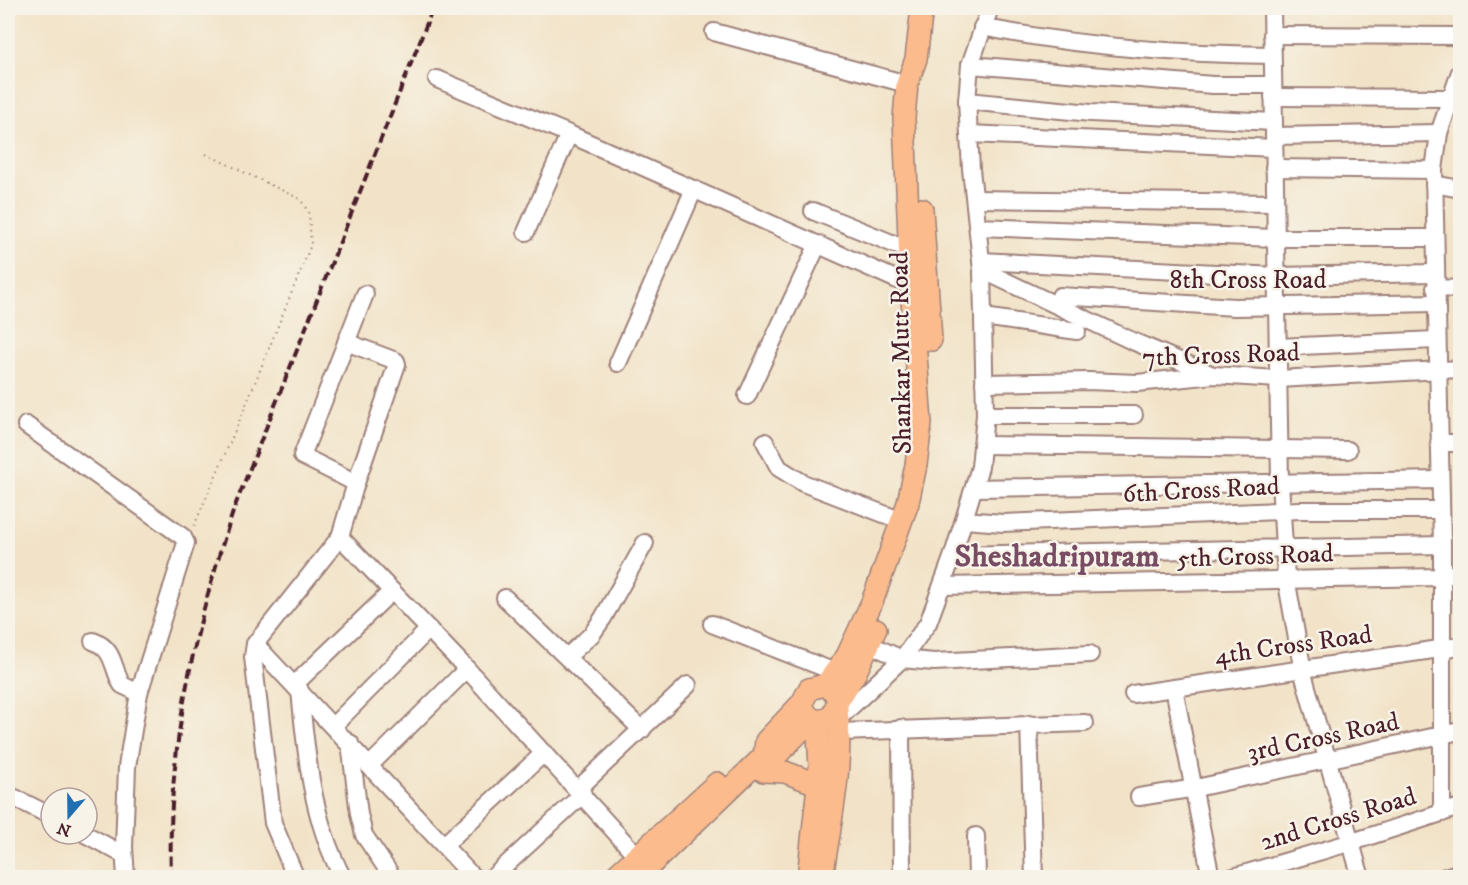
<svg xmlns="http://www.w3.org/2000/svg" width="1468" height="885" font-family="'IM FELL DW Pica',serif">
<rect width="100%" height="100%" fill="#f7f3e8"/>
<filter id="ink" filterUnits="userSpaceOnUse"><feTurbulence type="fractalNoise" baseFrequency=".0167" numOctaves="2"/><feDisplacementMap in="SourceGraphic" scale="12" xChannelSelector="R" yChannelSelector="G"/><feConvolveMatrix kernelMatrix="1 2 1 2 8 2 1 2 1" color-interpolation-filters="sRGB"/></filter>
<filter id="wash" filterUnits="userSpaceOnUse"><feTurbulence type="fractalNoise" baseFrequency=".008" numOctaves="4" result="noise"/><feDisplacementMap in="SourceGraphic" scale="24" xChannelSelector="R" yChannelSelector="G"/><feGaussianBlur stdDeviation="1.35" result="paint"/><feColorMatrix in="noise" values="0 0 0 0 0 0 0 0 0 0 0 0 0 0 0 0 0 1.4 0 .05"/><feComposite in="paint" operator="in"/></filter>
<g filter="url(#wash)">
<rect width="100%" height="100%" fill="#f2e3c8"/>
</g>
<g filter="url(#ink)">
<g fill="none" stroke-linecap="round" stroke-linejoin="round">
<g stroke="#9e817a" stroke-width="20">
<g id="minor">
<path d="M1272,8L1280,482L1286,578L1304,677L1361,878"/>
<path d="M982,27C1076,46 1176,54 1272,55"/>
<path d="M714,32L907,84"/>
<path d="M1272,35L1460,36"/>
<path d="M970,65L1213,85H1273"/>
<path d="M437,79L569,134L911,286"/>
<path d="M1273,97L1451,98"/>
<path d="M967,101L1091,113L1274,122"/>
<path d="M969,134L1274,148"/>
<path d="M1274,136L1439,133"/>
<path d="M1274,168L1434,170"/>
<path d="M1434,184L1460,189"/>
<path d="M975,199L1275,203"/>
<path d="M813,211L911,251"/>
<path d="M978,227L1276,238H1434"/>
<path d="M526,232L569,134"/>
<path d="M981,261L1276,276L1435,273"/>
<path d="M982,270L1130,340L1213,375"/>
<path d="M1435,288L1460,289"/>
<path d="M1060,296L1235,307L1436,303"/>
<path d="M984,317L1077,331"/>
<path d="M1278,347L1436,340"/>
<path d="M618,363L694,189"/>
<path d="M984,383L1088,381L1137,383L1214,375L1278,379L1460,369"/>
<path d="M747,396L818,244"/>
<path d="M985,415H1134"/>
<path d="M26,425L183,537L186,543L139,693L127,767L124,847L126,878"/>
<path d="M765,442L779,468L803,483L902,521"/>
<path d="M1439,443H1460"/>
<path d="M982,445L1348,450"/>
<path d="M356,483L302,456L365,294"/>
<path d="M974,488L1440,480"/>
<path d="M964,520L1003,523L1300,510H1441"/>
<path d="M340,537L467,669L637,856"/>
<path d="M953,555L1442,545"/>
<path d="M942,586L1442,577L1460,572"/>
<path d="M505,598L642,730"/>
<path d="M712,624L835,672"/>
<path d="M93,641C115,649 112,668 122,685L139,693"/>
<path d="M255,644L474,878"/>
<path d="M869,644L902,659L934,662L1090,654"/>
<path d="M567,657L592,634L603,618L645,543"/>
<path d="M294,685L392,591"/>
<path d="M1174,688L1211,878"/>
<path d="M300,690C306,755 312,820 343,878"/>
<path d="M1133,694L1460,646"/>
<path d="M838,719L902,659L928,623L953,555L980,467L985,415L982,270L971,169L967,101L970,65L990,8"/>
<path d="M1029,724L1034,878"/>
<path d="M333,726L429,629"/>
<path d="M901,728L902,878"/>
<path d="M840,732L1085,723"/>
<path d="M350,743L359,814L364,835L393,878"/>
<path d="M370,765L467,669"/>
<path d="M578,789L688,685"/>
<path d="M1139,797L1196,788L1460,731"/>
<path d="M15,798L51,816"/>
<path d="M1442,813V545L1434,170L1439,133L1460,72"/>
<path d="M85,834L124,855"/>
<path d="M976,836L977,878"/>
<path d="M444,845L544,753"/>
<path d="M296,878L273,823L253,657L255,644L340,537L356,483L397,364L396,361L346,342"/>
<path d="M492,878L583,794"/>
<path d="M1230,878L1352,842L1460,807"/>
<path d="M1443,878L1460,872"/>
</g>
</g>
<g stroke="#9e817a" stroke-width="24">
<g id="major">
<path d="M922,209L931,340"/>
<path d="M825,685L847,656L872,602L908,503L916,465L921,423L911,286L904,118L907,84L916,59L922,8"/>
<path d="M838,701L855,674L876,629"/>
<path d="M764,756L766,741L802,703L809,689L825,685L834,691L838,701L832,716C817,725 806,719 802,703"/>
<path d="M763,771L785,772L819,785"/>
<path d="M613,878L717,783"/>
<path d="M637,878L764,756L778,754L812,719"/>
<path d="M808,878L820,766L817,721"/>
<path d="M822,878C830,823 844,765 837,709"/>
</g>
</g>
<path stroke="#9e817a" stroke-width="2" stroke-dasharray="1.5 4.5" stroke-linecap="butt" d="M194,526L241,417L311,245L309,213L300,199L204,153"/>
<use href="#minor" stroke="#fff" stroke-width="16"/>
<use href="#major" stroke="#fbbb8d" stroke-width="21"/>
<path stroke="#4a1f2b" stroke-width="4" stroke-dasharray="9 4.5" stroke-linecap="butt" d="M171,878C167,749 194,627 235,506L433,8"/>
</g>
</g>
<g text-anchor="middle" stroke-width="5" stroke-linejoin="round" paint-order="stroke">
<g font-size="26" fill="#4a1f2b" stroke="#f7f3e8">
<text x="1248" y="288">8th Cross Road</text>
<text transform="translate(900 353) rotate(-91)" y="9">Shankar Mutt Road</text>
<text transform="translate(1221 354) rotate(-2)" y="9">7th Cross Road</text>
<text transform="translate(1201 489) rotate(-3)" y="9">6th Cross Road</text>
<text transform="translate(1255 555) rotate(-2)" y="9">5th Cross Road</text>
<text transform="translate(1293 644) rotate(-8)" y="9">4th Cross Road</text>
<text transform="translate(1323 736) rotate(-12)" y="9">3rd Cross Road</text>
<text transform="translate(1338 818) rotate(-17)" y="9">2nd Cross Road</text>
</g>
<g font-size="32" font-weight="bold" fill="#784d64" stroke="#f7f3e8">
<text x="1057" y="566">Sheshadripuram</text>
</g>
</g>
<rect width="1468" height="885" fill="none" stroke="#f7f3e8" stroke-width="30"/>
<g transform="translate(69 816) rotate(200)"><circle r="28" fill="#f7f3e8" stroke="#b29e9c" stroke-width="1.5"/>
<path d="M0-4.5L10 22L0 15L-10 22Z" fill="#1f6fb2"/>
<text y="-9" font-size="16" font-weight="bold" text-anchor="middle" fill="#4a1f2b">N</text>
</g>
</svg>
